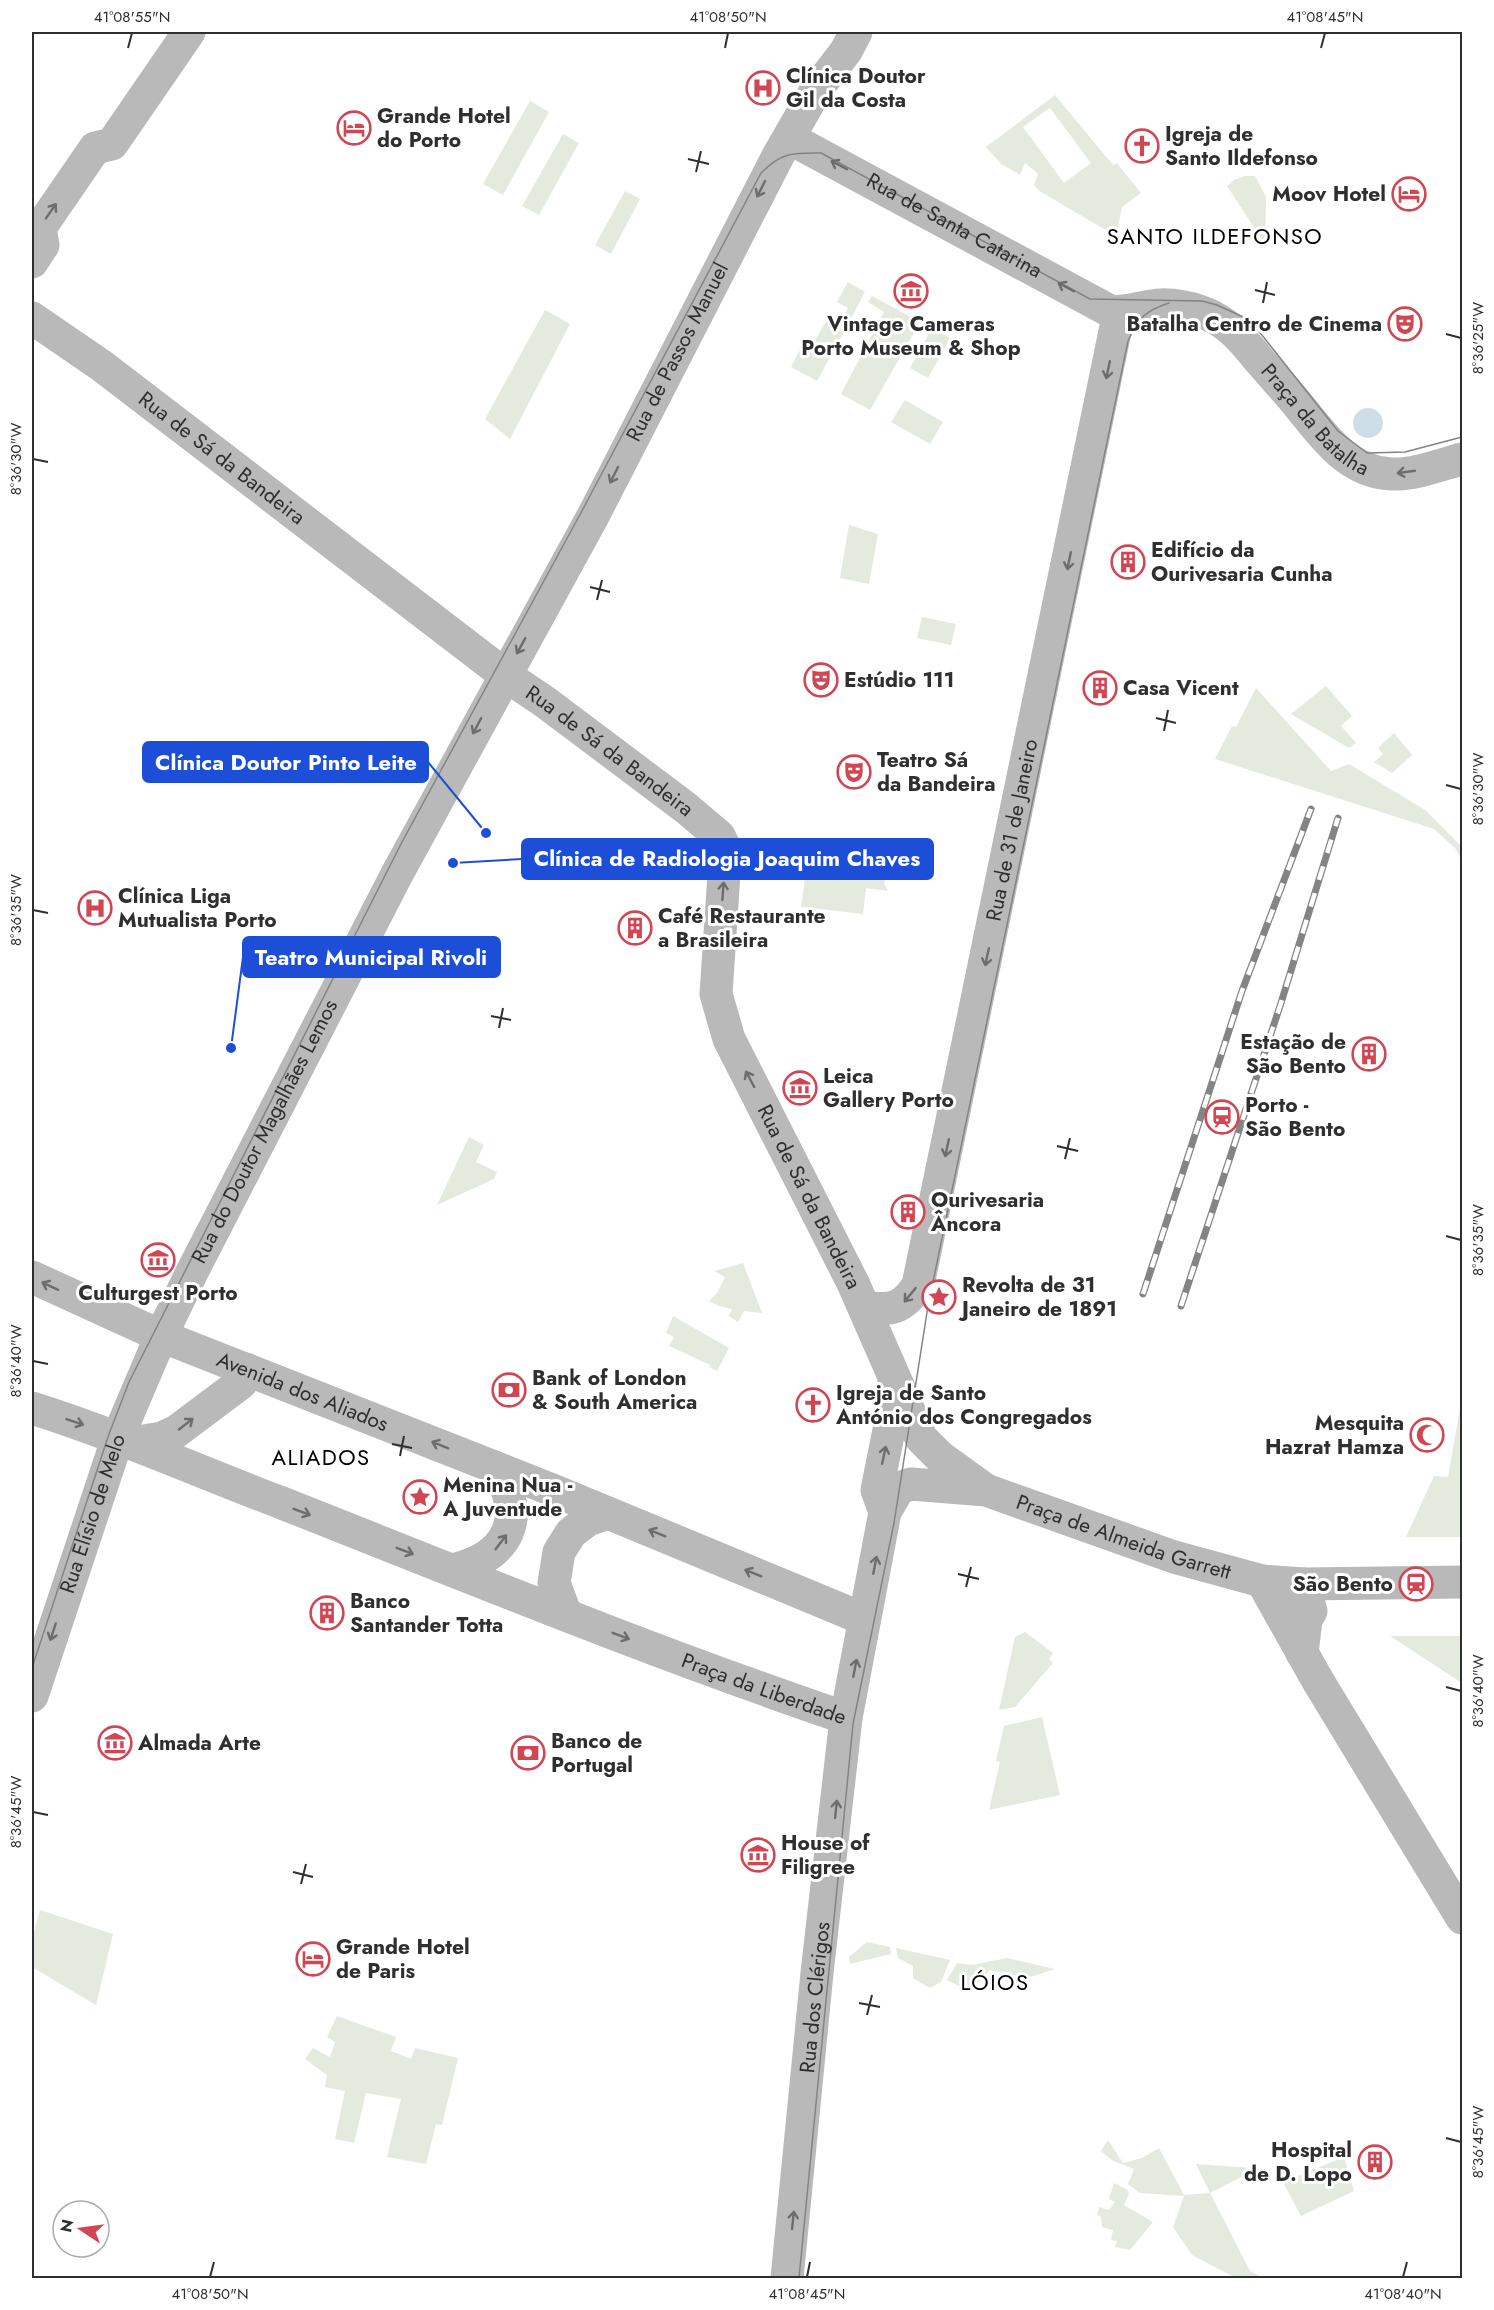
<svg xmlns="http://www.w3.org/2000/svg" width="1494" height="2310" font-family="Jost,sans-serif">
<rect width="100%" height="100%" fill="#fff"/>
<g fill="#e5eade" fill-rule="evenodd">
<path d="M1055,95L1113,165L1117,163L1141,193L1122,207L1116,236L1041,192L1034,185L1038,174L1025,163L1020,175L1001,164L986,147ZM1050,108L1091,163L1064,183L1023,127Z"/>
<path d="M530,101L549,112L503,195L483,184Z"/>
<path d="M563,134L579,143L539,215L522,206Z"/>
<path d="M1245,176H1255L1266,197L1265,244L1227,186L1234,180Z"/>
<path d="M625,191L640,199L611,254L595,245Z"/>
<path d="M848,282L865,292L817,381L791,367L804,342L812,346L830,314L842,320L848,308L837,302Z"/>
<path d="M872,296L920,322L870,410L841,394L884,312L868,302Z"/>
<path d="M545,310L570,324L510,439L485,419Z"/>
<path d="M932,328L950,338L928,378L910,368Z"/>
<path d="M905,400L943,422L930,444L891,422Z"/>
<path d="M849,525L878,534L869,584L840,578Z"/>
<path d="M922,617L956,624L951,645L917,638Z"/>
<path d="M1326,686L1352,716L1341,726L1356,743L1349,748L1291,714Z"/>
<path d="M1256,688L1331,771L1349,764L1425,810L1459,844L1462,849V860L1455,848L1434,829L1215,759L1232,726L1236,727Z"/>
<path d="M1394,733L1412,755L1392,773L1374,762L1383,754L1378,748Z"/>
<path d="M888,853L884,883L888,891L866,888L863,914L801,907L808,857L824,854Z"/>
<path d="M469,1137L484,1145L476,1162L497,1172L494,1179L437,1205Z"/>
<path d="M743,1263L762,1313L744,1311L738,1322L729,1316L732,1309L719,1306L709,1301L717,1293L725,1277L714,1271Z"/>
<path d="M673,1316L729,1348L717,1371L709,1367L710,1365L669,1346L674,1337L666,1333Z"/>
<path d="M1462,1397V1537H1406L1434,1476L1448,1477Z"/>
<path d="M1025,1632L1053,1653L1049,1659L1053,1663L1015,1707L999,1710L1015,1637Z"/>
<path d="M1390,1636H1462V1683Z"/>
<path d="M1042,1717L1060,1795L989,1810L1000,1762L996,1761L1004,1726Z"/>
<path d="M40,1910L113,1934L96,2005L32,1967V1939Z"/>
<path d="M867,1942L890,1947L891,1954L850,1964L849,1957Z"/>
<path d="M896,1948L950,1960L941,1982L930,1988L913,1978V1966L898,1958Z"/>
<path d="M1007,1958L1055,1969L1027,1978L990,1970L970,1992L947,1980L957,1963L972,1965Z"/>
<path d="M337,2016L396,2037L391,2051L411,2059L415,2048L458,2058L442,2125L436,2124L426,2164L387,2157L401,2099L366,2093L354,2143L335,2139L345,2091L325,2087L327,2075L305,2059L313,2048L330,2057L335,2042L327,2037Z"/>
<path d="M1108,2140L1123,2163L1142,2158L1159,2148L1184,2195L1210,2193L1196,2164L1267,2169L1245,2175L1210,2193L1250,2271L1263,2278H1236L1192,2255L1173,2227L1184,2196L1140,2193L1128,2184L1134,2169L1113,2161L1101,2151Z"/>
<path d="M1344,2157L1354,2191L1301,2216L1283,2182Z"/>
<path d="M1114,2183L1126,2189L1129,2193L1124,2205L1153,2222L1130,2250L1115,2247L1117,2241L1111,2240L1113,2230L1102,2227L1101,2217L1097,2215L1099,2207L1109,2210L1115,2202L1109,2199Z"/>
</g>
<circle fill="#cddee8" cx="1368" cy="423" r="15"/>
<g fill="none" stroke-linecap="round" stroke-linejoin="round">
<g stroke="#b9b9b9" stroke-width="33">
<path id="s1" d="M789,138L1110,311C1124,313 1137,308 1151,306C1169,302 1197,308 1213,317C1233,327 1246,344 1260,361C1273,376 1286,390 1299,406C1324,436 1347,472 1391,474C1414,475 1440,465 1462,459"/>
<path d="M32,262L43,245L40,228L95,148L112,144L189,32"/>
<path id="s2" d="M32,318L102,366L505,675L545,702L686,808L719,836L724,846L725,859L716,994L729,1039L853,1283L921,1438L939,1456L986,1490"/>
<path id="s3" d="M32,1277L161,1336L555,1491L864,1619"/>
<path id="s4" d="M864,1307C891,1311 903,1309 918,1285L1119,312"/>
<path id="s5" d="M32,1408C117,1435 198,1471 282,1503C469,1577 655,1653 846,1718"/>
<path d="M132,1443L162,1438L177,1431L241,1383L246,1369"/>
<path d="M885,1512L877,1490L895,1400L894,1382"/>
<path d="M452,1570C509,1557 529,1516 494,1467"/>
<path d="M1262,1581L1318,1681L1462,1918"/>
<path d="M566,1615L554,1583L559,1552L571,1533L588,1520L608,1513"/>
<path d="M1302,1653L1306,1620L1311,1611L1303,1584"/>
<path id="s6" d="M32,1696L118,1437L161,1336L192,1272L397,874L593,516L778,156L816,90L846,51L856,32"/>
<path id="s7" d="M787,2278L817,1973L846,1718L885,1512L899,1488L911,1484L986,1490L1174,1557L1262,1581L1303,1584L1462,1582"/>
</g>
<g stroke="#848484" stroke-width="1.5">
<path id="s8" d="M32,1668L109,1434L129,1382L402,842L583,509L761,173C782,152 792,153 821,153L1090,299L1202,301L1217,305L1250,320L1338,431L1367,453L1405,452L1462,437"/>
<path d="M799,2278L853,1724L894,1523L928,1306L1128,341C1138,318 1145,311 1169,303"/>
</g>
<g stroke="#848484" stroke-width="7">
<g id="rail">
<path d="M1143,1294L1242,991L1311,809"/>
<path d="M1181,1306L1281,1003L1338,818"/>
</g>
</g>
<use href="#rail" stroke="#fff" stroke-width="4.5" stroke-dasharray="14" stroke-linecap="butt"/>
</g>
<defs><path id="oneway-shaft" d="M-6 0H5M1.5-3L5.5 0L1.5 3" fill="none" stroke-width="1.6" stroke-linecap="round" stroke-linejoin="round" transform="scale(1.5)"/></defs>
<g stroke="#6d6d6d">
<use href="#oneway-shaft" transform="translate(839 165) rotate(-152)"/>
<use href="#oneway-shaft" transform="translate(761 189) rotate(117)"/>
<use href="#oneway-shaft" transform="translate(51 211) rotate(-55)"/>
<use href="#oneway-shaft" transform="translate(1066 287) rotate(-152)"/>
<use href="#oneway-shaft" transform="translate(1108 370) rotate(102)"/>
<use href="#oneway-shaft" transform="translate(1406 472) rotate(172)"/>
<use href="#oneway-shaft" transform="translate(614 475) rotate(117)"/>
<use href="#oneway-shaft" transform="translate(1069 561) rotate(102)"/>
<use href="#oneway-shaft" transform="translate(521 646) rotate(119)"/>
<use href="#oneway-shaft" transform="translate(477 726) rotate(118)"/>
<use href="#oneway-shaft" transform="translate(723 891) rotate(-86)"/>
<use href="#oneway-shaft" transform="translate(987 957) rotate(102)"/>
<use href="#oneway-shaft" transform="translate(750 1079) rotate(-118)"/>
<use href="#oneway-shaft" transform="translate(947 1148) rotate(102)"/>
<use href="#oneway-shaft" transform="translate(50 1286) rotate(-155)"/>
<use href="#oneway-shaft" transform="translate(910 1295) rotate(129)"/>
<use href="#oneway-shaft" transform="translate(75 1422) rotate(19)"/>
<use href="#oneway-shaft" transform="translate(186 1424) rotate(-38)"/>
<use href="#oneway-shaft" transform="translate(440 1445) rotate(-158)"/>
<use href="#oneway-shaft" transform="translate(884 1455) rotate(-78)"/>
<use href="#oneway-shaft" transform="translate(302 1512) rotate(21)"/>
<use href="#oneway-shaft" transform="translate(657 1533) rotate(-158)"/>
<use href="#oneway-shaft" transform="translate(501 1542) rotate(-53)"/>
<use href="#oneway-shaft" transform="translate(405 1551) rotate(21)"/>
<use href="#oneway-shaft" transform="translate(875 1565) rotate(-79)"/>
<use href="#oneway-shaft" transform="translate(753 1573) rotate(-158)"/>
<use href="#oneway-shaft" transform="translate(53 1632) rotate(108)"/>
<use href="#oneway-shaft" transform="translate(621 1636) rotate(21)"/>
<use href="#oneway-shaft" transform="translate(855 1668) rotate(-79)"/>
<use href="#oneway-shaft" transform="translate(836 1809) rotate(-84)"/>
<use href="#oneway-shaft" transform="translate(793 2220) rotate(-84)"/>
</g>
<path fill="none" stroke="#2f2f2f" stroke-width="2" d="M128,48L132,33M725,48L728,33M1321,48L1325,33M688,159L709,164M696,172L701,151M1255,290L1275,295M1263,303L1267,282M1446,334L1461,338M33,459L48,462M590,587L610,592M597,600L602,580M1156,718L1176,723M1164,731L1168,710M1446,785L1461,789M33,910L48,913M491,1016L511,1020M499,1028L503,1008M1057,1146L1078,1151M1065,1159L1070,1138M1446,1236L1461,1240M33,1361L48,1364M392,1444L412,1448M400,1456L404,1436M958,1574L979,1579M966,1587L971,1567M1446,1687L1461,1691M33,1812L48,1815M293,1872L313,1877M301,1884L306,1864M859,2003L880,2007M867,2015L872,1995M1446,2138L1461,2142M210,2277L214,2262M807,2277L810,2262M1403,2277L1407,2262"/>
<defs>
<g id="hospital-ring" transform="scale(1.725)"><circle r="9.5" fill="#fff" stroke="#d14653" stroke-width="1.5"/><path d="M-5-5h3v3.5h4V-5h3V5h-3V1.5h-4V5h-3Z" fill="#d14653"/></g>
<g id="hotel-ring" transform="scale(1.725)"><circle r="9.5" fill="#fff" stroke="#d14653" stroke-width="1.5"/><path d="M-6-4.5h1.5V1H6V5H4.5V3h-9V5H-6ZM-4 0a1.8 1.8 0 1 1 3.6 0ZM.5 0V-2.5h3Q6-2.5 6 0Z" fill="#d14653"/></g>
<g id="church-ring" transform="scale(1.725)"><circle r="9.5" fill="#fff" stroke="#d14653" stroke-width="1.5"/><path d="M-1.2-6h2.4v3.5h3.3v2.4h-3.3V6h-2.4V-.1h-3.3v-2.4h3.3Z" fill="#d14653"/></g>
<g id="museum-ring" transform="scale(1.725)"><circle r="9.5" fill="#fff" stroke="#d14653" stroke-width="1.5"/><path d="M0-6L6-3V-2H-6V-3ZM-5-1h2V3h-2ZM-1-1h2V3h-2ZM3-1h2V3H3ZM-6 4H6V6H-6Z" fill="#d14653"/></g>
<g id="theatre-ring" transform="scale(1.725)"><circle r="9.5" fill="#fff" stroke="#d14653" stroke-width="1.5"/><path d="M-5-5.5Q0-4 5-5.5V0Q5 5 0 6Q-5 5-5 0ZM-3.3-2.5H-1v1.5H-3.3ZM1-2.5H3.3v1.5H1ZM-2.8 1Q0 5.5 2.8 1Z" fill="#d14653"/></g>
<g id="building-ring" transform="scale(1.725)"><circle r="9.5" fill="#fff" stroke="#d14653" stroke-width="1.5"/><path d="M-4-6H4V6H1V3H-1V6H-4ZM-2.5-4.3h1.7v1.8h-1.7ZM.8-4.3h1.7v1.8H.8ZM-2.5-1h1.7V.8h-1.7ZM.8-1h1.7V.8H.8Z" fill="#d14653"/></g>
<g id="station-ring" transform="scale(1.725)"><circle r="9.5" fill="#fff" stroke="#d14653" stroke-width="1.5"/><path d="M-3-6H3Q5-6 5-4V2Q5 4 3 4L4.5 6H3L1.5 4h-3L-3 6H-4.5L-3 4Q-5 4-5 2V-4Q-5-6-3-6ZM-3.5-4v3h7v-3ZM-3.5 1v1.5H-2V1ZM2 1v1.5H3.5V1Z" fill="#d14653"/></g>
<g id="sight-ring" transform="scale(1.725)"><circle r="9.5" fill="#fff" stroke="#d14653" stroke-width="1.5"/><path d="M0-6L1.8-2.2L6-1.7L2.9 1.2L3.7 5.4L0 3.3L-3.7 5.4L-2.9 1.2L-6-1.7L-1.8-2.2Z" fill="#d14653"/></g>
<g id="bank-ring" transform="scale(1.725)"><circle r="9.5" fill="#fff" stroke="#d14653" stroke-width="1.5"/><path d="M-6-4H6V4H-6ZM0-2.3a2.3 2.3 0 1 0 0 4.6a2.3 2.3 0 1 0 0-4.6Z" fill="#d14653"/></g>
<g id="mosque-ring" transform="scale(1.725)"><circle r="9.5" fill="#fff" stroke="#d14653" stroke-width="1.5"/><path d="M3.5-4.9A6 6 0 1 0 3.5 4.9A5 5 0 1 1 3.5-4.9Z" fill="#d14653"/></g>
</defs>
<g fill-rule="evenodd">
<use href="#hospital-ring" x="763" y="88"/>
<use href="#hotel-ring" x="354" y="128"/>
<use href="#church-ring" x="1142" y="146"/>
<use href="#hotel-ring" x="1409" y="194"/>
<use href="#museum-ring" x="911" y="291"/>
<use href="#theatre-ring" x="1405" y="324"/>
<use href="#building-ring" x="1128" y="562"/>
<use href="#theatre-ring" x="821" y="680"/>
<use href="#building-ring" x="1100" y="688"/>
<use href="#theatre-ring" x="854" y="772"/>
<use href="#hospital-ring" x="95" y="908"/>
<use href="#building-ring" x="635" y="928"/>
<use href="#building-ring" x="1369" y="1054"/>
<use href="#museum-ring" x="800" y="1088"/>
<use href="#station-ring" x="1222" y="1117"/>
<use href="#building-ring" x="908" y="1212"/>
<use href="#museum-ring" x="158" y="1260"/>
<use href="#sight-ring" x="939" y="1297"/>
<use href="#bank-ring" x="509" y="1390"/>
<use href="#church-ring" x="813" y="1405"/>
<use href="#mosque-ring" x="1427" y="1435"/>
<use href="#sight-ring" x="420" y="1497"/>
<use href="#station-ring" x="1416" y="1584"/>
<use href="#building-ring" x="327" y="1613"/>
<use href="#museum-ring" x="115" y="1743"/>
<use href="#bank-ring" x="528" y="1753"/>
<use href="#museum-ring" x="758" y="1855"/>
<use href="#hotel-ring" x="313" y="1959"/>
<use href="#building-ring" x="1375" y="2162"/>
</g>
<g text-anchor="middle" stroke-width="6" stroke-linejoin="round" paint-order="stroke">
<g font-size="21" font-weight="bold" fill="#2f2f2f" stroke="#fff" text-anchor="start">
<text x="786" y="83">Clínica Doutor<tspan x="786" dy="24">Gil da Costa</tspan></text>
<text x="377" y="123">Grande Hotel<tspan x="377" dy="24">do Porto</tspan></text>
<text x="1165" y="141">Igreja de<tspan x="1165" dy="24">Santo Ildefonso</tspan></text>
<text x="1386" y="201" text-anchor="end">Moov Hotel</text>
<text x="911" y="331" text-anchor="middle">Vintage Cameras<tspan x="911" dy="24">Porto Museum &amp; Shop</tspan></text>
<text x="1382" y="331" text-anchor="end">Batalha Centro de Cinema</text>
<text x="1151" y="557">Edifício da<tspan x="1151" dy="24">Ourivesaria Cunha</tspan></text>
<text x="844" y="687">Estúdio 111</text>
<text x="1123" y="695">Casa Vicent</text>
<text x="877" y="767">Teatro Sá<tspan x="877" dy="24">da Bandeira</tspan></text>
<text x="118" y="903">Clínica Liga<tspan x="118" dy="24">Mutualista Porto</tspan></text>
<text x="658" y="923">Café Restaurante<tspan x="658" dy="24">a Brasileira</tspan></text>
<text x="1346" y="1049" text-anchor="end">Estação de<tspan x="1346" dy="24">São Bento</tspan></text>
<text x="823" y="1083">Leica<tspan x="823" dy="24">Gallery Porto</tspan></text>
<text x="1245" y="1112">Porto -<tspan x="1245" dy="24">São Bento</tspan></text>
<text x="931" y="1207">Ourivesaria<tspan x="931" dy="24">Âncora</tspan></text>
<text x="962" y="1292">Revolta de 31<tspan x="962" dy="24">Janeiro de 1891</tspan></text>
<text x="158" y="1300" text-anchor="middle">Culturgest Porto</text>
<text x="532" y="1385">Bank of London<tspan x="532" dy="24">&amp; South America</tspan></text>
<text x="836" y="1400">Igreja de Santo<tspan x="836" dy="24">António dos Congregados</tspan></text>
<text x="1404" y="1430" text-anchor="end">Mesquita<tspan x="1404" dy="24">Hazrat Hamza</tspan></text>
<text x="443" y="1492">Menina Nua -<tspan x="443" dy="24">A Juventude</tspan></text>
<text x="1393" y="1591" text-anchor="end">São Bento</text>
<text x="350" y="1608">Banco<tspan x="350" dy="24">Santander Totta</tspan></text>
<text x="551" y="1748">Banco de<tspan x="551" dy="24">Portugal</tspan></text>
<text x="138" y="1750">Almada Arte</text>
<text x="781" y="1850">House of<tspan x="781" dy="24">Filigree</tspan></text>
<text x="336" y="1954">Grande Hotel<tspan x="336" dy="24">de Paris</tspan></text>
<text x="1352" y="2157" text-anchor="end">Hospital<tspan x="1352" dy="24">de D. Lopo</tspan></text>
</g>
<g font-size="21" fill="#2f2f2f" stroke="#fff">
<text dy="7" stroke="none"><textPath href="#s8" startOffset="1884">Rua de Santa Catarina</textPath></text>
<text dy="7" stroke="none"><textPath href="#s6" startOffset="1494">Rua de Passos Manuel</textPath></text>
<text dy="7" stroke="none"><textPath href="#s1" startOffset="616">Praça da Batalha</textPath></text>
<text dy="7" stroke="none"><textPath href="#s2" startOffset="236">Rua de Sá da Bandeira</textPath></text>
<text dy="7" stroke="none"><textPath href="#s2" startOffset="722">Rua de Sá da Bandeira</textPath></text>
<text dy="7" stroke="none"><textPath href="#s4" startOffset="528">Rua de 31 de Janeiro</textPath></text>
<text dy="7" stroke="none"><textPath href="#s6" startOffset="612">Rua do Doutor Magalhães Lemos</textPath></text>
<text dy="7" stroke="none"><textPath href="#s2" startOffset="1244">Rua de Sá da Bandeira</textPath></text>
<text dy="7" stroke="none"><textPath href="#s3" startOffset="294">Avenida dos Aliados</textPath></text>
<text dy="7" stroke="none"><textPath href="#s6" startOffset="192">Rua Elísio de Melo</textPath></text>
<text dy="7" stroke="none"><textPath href="#s7" startOffset="1034">Praça de Almeida Garrett</textPath></text>
<text dy="7" stroke="none"><textPath href="#s5" startOffset="784">Praça da Liberdade</textPath></text>
<text dy="7" stroke="none"><textPath href="#s7" startOffset="282">Rua dos Clérigos</textPath></text>
</g>
<g font-size="22" letter-spacing="1.5" fill="#000" stroke="#fff">
<text x="1215" y="244">SANTO ILDEFONSO</text>
<text x="321" y="1465">ALIADOS</text>
<text x="995" y="1990">LÓIOS</text>
</g>
</g>
<path fill="none" stroke="#1d4ed8" stroke-width="2" d="M486 833L428 762M453 863L522 859M231 1048L243 957"/>
<g fill="#1d4ed8" stroke="#fff" stroke-width="2">
<circle cx="486" cy="833" r="6"/>
<circle cx="453" cy="863" r="6"/>
<circle cx="231" cy="1048" r="6"/>
</g>
<g fill="#1d4ed8" stroke="#1d4ed8" stroke-width="2">
<rect x="143" y="742" width="285" height="40" rx="6"/>
<rect x="522" y="839" width="411" height="40" rx="6"/>
<rect x="243" y="937" width="257" height="40" rx="6"/>
</g>
<g font-size="22" text-anchor="middle" font-weight="bold" fill="#fff">
<text x="286" y="770">Clínica Doutor Pinto Leite</text>
<text x="727" y="866">Clínica de Radiologia Joaquim Chaves</text>
<text x="371" y="965">Teatro Municipal Rivoli</text>
</g>
<rect width="1494" height="2310" fill="none" stroke="#ffffff" stroke-width="66"/>
<g transform="translate(81 2229) rotate(283)"><circle r="28" fill="#ffffff" stroke="#acacac" stroke-width="1.5"/>
<path d="M0-4.5L10 22L0 15L-10 22Z" fill="#d14653"/>
<text y="-9" font-size="16" font-weight="bold" text-anchor="middle" fill="#2f2f2f">N</text>
</g>
<rect x="33" y="33" width="1428" height="2244" fill="none" stroke="#2f2f2f" stroke-width="2"/>
<g font-size="15" text-anchor="middle" fill="#2f2f2f">
<text x="132" y="22">41°08'55"N</text>
<text x="728" y="22">41°08'50"N</text>
<text x="1325" y="22">41°08'45"N</text>
<text transform="translate(1478 338) rotate(-90)" y="5">8°36'25"W</text>
<text transform="translate(16 459) rotate(-90)" y="5">8°36'30"W</text>
<text transform="translate(1478 789) rotate(-90)" y="5">8°36'30"W</text>
<text transform="translate(16 910) rotate(-90)" y="5">8°36'35"W</text>
<text transform="translate(1478 1240) rotate(-90)" y="5">8°36'35"W</text>
<text transform="translate(16 1361) rotate(-90)" y="5">8°36'40"W</text>
<text transform="translate(1478 1691) rotate(-90)" y="5">8°36'40"W</text>
<text transform="translate(16 1812) rotate(-90)" y="5">8°36'45"W</text>
<text transform="translate(1478 2142) rotate(-90)" y="5">8°36'45"W</text>
<text x="210" y="2299">41°08'50"N</text>
<text x="807" y="2299">41°08'45"N</text>
<text x="1403" y="2299">41°08'40"N</text>
</g>
</svg>
